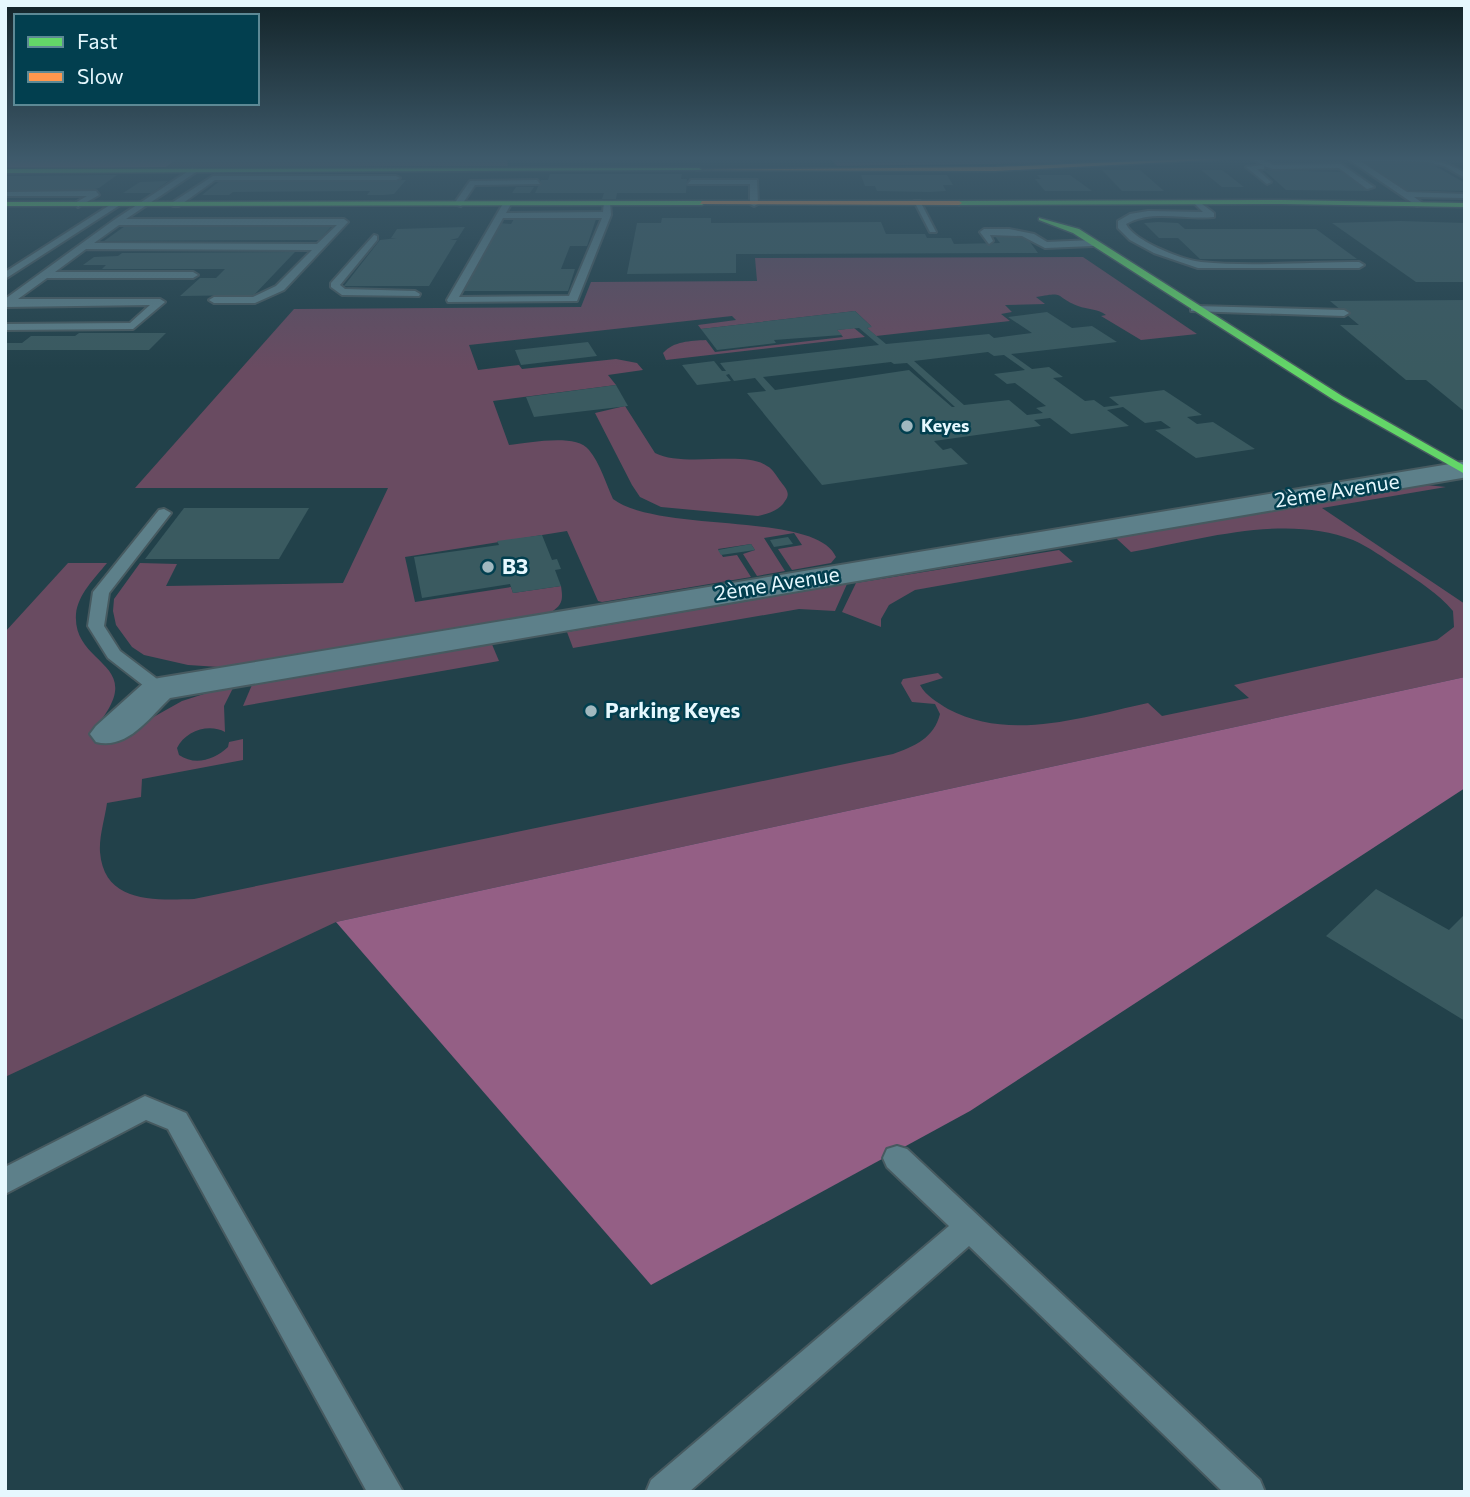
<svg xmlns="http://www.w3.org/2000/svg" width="1470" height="1497" font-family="Commissioner,sans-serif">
<rect width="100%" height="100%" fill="#22414a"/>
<g fill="#694b61">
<path d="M177,159H507L508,166L166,167Z"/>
<path d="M831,159H1057L1064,163L837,166Z"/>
<path d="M1083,257L1197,334L1141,340L1101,316L1106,315C1097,308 1088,310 1078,306C1053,296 1067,291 1036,297L1045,304L1005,305L1012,312L1001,314L1010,321L876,336L867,328L871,326L855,311L701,329L698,325L736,320L732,316L469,345L478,370L519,365L522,369L616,359L637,363L643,370L608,375L616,385L493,401L509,445C529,443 576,433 589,450C600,463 606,484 613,499C660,534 816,511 836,557L831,563L792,570L778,549L802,545L794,533L764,538L785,571L757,576L743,554L755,550L751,544L718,549L723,557L737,555L751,577L602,602L598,601L567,531L405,557L415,602L511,587L513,593L561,586C563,599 563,605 551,612L219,667L188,665L144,655L132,647L116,625L113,611L114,599L140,563L177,564L166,586L343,583L388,488H135L294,309L581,307L591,282L757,281L755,258Z"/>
<path d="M854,328L865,337L666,360L663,353C674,341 690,341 706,340L715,352L843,337L837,330Z"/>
<path d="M625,406L655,453C684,468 745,450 767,466C773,469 777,477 781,482C786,489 791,493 785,501C779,511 769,513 758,516L661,507L640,497L632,485L595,413Z"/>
<path d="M1426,485L1446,487L1322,508L1465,604V677L336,922L5,1077V632L68,563H107C95,578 78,594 76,614C72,669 154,661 92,731L141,724L182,701L235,684L224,706L225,732C209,723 185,731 177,748L179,755C195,766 214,760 228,747L229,742L243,739V760L142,779L141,797L107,803C105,818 99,836 100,852C104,904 156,900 194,899L893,754C915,746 934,738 940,714L935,704L912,702L901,683L903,679L938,673L943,678L920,685C926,696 937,702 948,709C1010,742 1083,717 1148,703L1162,716L1249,698L1234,685L1437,640L1454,627L1453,611C1438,593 1418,581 1399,568C1384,558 1369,547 1353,540C1286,513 1199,540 1131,552L1117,539V537Z"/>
<path d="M1059,550L1073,562L915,590L889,605L881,619V627L842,612L856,583Z"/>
<path d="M847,584L835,611L799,609L573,648L567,632Z"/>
<path d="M491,642L499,661L243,706L254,680Z"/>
</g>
<g fill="#945f85">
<path d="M5,159H177L166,167L5,170Z"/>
<path d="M1465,677V788L970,1111L651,1285L336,922Z"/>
</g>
<g fill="#3a5a60" fill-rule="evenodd">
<path d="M1365,162L1430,163L1465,183V191L1406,190Z"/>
<path d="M1102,170H1140L1164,191H1122Z"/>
<path d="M1201,170H1222L1244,187H1222Z"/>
<path d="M1264,170L1343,172L1370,191L1286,190Z"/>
<path d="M550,174H682L681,179H687L686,193H617L616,199H602L604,193H535L541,180H548Z"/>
<path d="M117,175L99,188L87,191L5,192V176Z"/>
<path d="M861,175H947L953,185H943L946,191L929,192L877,191L875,186H865Z"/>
<path d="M1037,175H1070L1092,191H1045L1035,179H1041Z"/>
<path d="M221,180H406L394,194L384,195H367L370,191L233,192L229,195H202Z"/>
<path d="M168,181L152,193H123L140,182Z"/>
<path d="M516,187H534L530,193H512Z"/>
<path d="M662,218H711V223L881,222L886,234H925L927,238H951L954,244L1000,243L994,235H1025L1038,253L736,254V273L627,274L637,223H661Z"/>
<path d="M514,219H596L587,246H570L561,269H575L568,291H462L499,223L511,224Z"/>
<path d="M1400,221L1465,223V282H1416L1332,223Z"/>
<path d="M1158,222L1178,223L1185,229H1316L1357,259H1200L1178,238H1159L1144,223Z"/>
<path d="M125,226H332L319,240L104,241Z"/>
<path d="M465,227L458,238L450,240H457L429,286H344L380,240L397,238H391L397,229Z"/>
<path d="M295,252L254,295L180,296L200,278H216L225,269H102L106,265H83L94,257L118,256L122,253Z"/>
<path d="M1465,300V412L1426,380H1406L1340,325H1359L1330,301Z"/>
<path d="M855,311L872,327L867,328L886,344L989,334L994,338L1032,333L1008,317L1047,312L1072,328L1092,326L1117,342L1011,354L1032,369L1049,367L1063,377L1053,378L1085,401L1094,400L1104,407L1119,405L1109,397L1164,390L1202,415L1187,417L1197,424L1213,422L1255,449L1196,458L1155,430L1171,428L1161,421L1145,423L1123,407L1107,410L1129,426L1071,434L1050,418L1034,420L1041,426L934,441L943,450L951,448L968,464L822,485L747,393L766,391L755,378L734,381L729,374L726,375L731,381L697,385L682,365L714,361L722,371H726L720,363L879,345L859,328L837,330L842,335L774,340L776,343L717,350L701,329ZM988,352L994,356L1004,355L1025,370L994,374L1007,384L1015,383L1046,406L1036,408L1043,413L1027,415L1009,400L964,405L914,361ZM891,362L894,364L907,363L955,407H952L909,370L775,390L763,377Z"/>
<path d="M79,333H166L149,350H5V343H22L31,336H75Z"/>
<path d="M588,342L597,356L521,365L515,350Z"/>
<path d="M616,385L628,406L534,417L526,397Z"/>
<path d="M184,508H309L279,559H145Z"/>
<path d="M542,535L552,560L557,559L561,569L555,570L561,586L513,593L510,584L422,598L414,557L499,545L497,541Z"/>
<path d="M788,537L793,544L774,547L770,540Z"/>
<path d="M751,544L755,550L721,555L718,550Z"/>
<path d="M1376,889L1449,930L1465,914V1021L1326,936Z"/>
</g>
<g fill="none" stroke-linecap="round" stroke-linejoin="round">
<g stroke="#475a60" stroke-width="4">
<g id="lane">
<path d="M1252,159H1260L1274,165L1341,164L1374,187L1367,189L1339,168L1273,169L1264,166V169H1257L1271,182L1267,184L1246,167L1263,165Z"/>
<path d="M1348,159C1386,157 1432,152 1465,173V178L1444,166L1428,162L1360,161L1407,192L1465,194V198L1414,197L1424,204L1417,206Z"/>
<path d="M193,168L196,172L126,219H344L348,222L284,290L255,303H214L209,300L214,297H253L276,286L312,250L86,249L55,272H193L198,275L193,278H47L18,299H160L165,302L133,329L5,330V324L130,323L150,305L5,307V299L114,220ZM119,225H337L317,244L94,243Z"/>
<path d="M213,176H396L400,178L396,180H215L179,206H173V202Z"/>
<path d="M537,180L540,184L475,185L461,206L454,204L470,181Z"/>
<path d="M691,180H757L758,204L754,206L750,204V184H688Z"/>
<path d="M96,191L99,195L78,207L75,203L87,196H5V192Z"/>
<path d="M914,201H920L936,232H930Z"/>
<path d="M1198,201L1214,213V217C1185,220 1151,209 1126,224C1134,241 1182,260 1201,262C1250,267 1309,262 1359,262L1364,265L1359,268H1198L1154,253L1130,240L1118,228V221L1130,214L1148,211L1203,212L1194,203Z"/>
<path d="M504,202L511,204L506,213L603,212L604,202H610L611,215L577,301L448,302L447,300ZM503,218H602L569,296L459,297Z"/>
<path d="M113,203L120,205L5,279V272Z"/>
<path d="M1009,229L1034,234L1047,242L1093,240L1098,243L1093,246L1045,248L1022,236L990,235L993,241L989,244L980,232L984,229Z"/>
<path d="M374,235L377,236V240L340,285L345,289L415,291L420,294L419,296L342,295L331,287V283Z"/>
<path d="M1195,306L1344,310L1349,313L1344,316L1191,311V307Z"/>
<path d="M164,509L171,513L109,593L104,626L120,651L165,685L168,689L165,693H153L108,658L88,626L93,592L159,510Z"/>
<path d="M145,1096L186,1113L403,1492H367L168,1129L146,1120L5,1194V1167Z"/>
<path d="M897,1146L907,1149L1260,1480L1265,1492H1223L969,1246L689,1492H646L651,1480L949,1226L887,1167L883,1158L887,1149Z"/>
</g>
</g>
<g stroke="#475a60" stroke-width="4">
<path id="street" d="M1462,462L1465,463V477L1462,478L170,698C149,718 127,750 96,742L90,734L96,726L146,681L159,678Z"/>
</g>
<g stroke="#475a60" stroke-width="3">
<g id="fast">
<path d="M5,169L699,168L702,170L5,173Z"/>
<path d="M1282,200L1465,203V207L1282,204L959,205L956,203L959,201Z"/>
<path d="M5,202L702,201L705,203L702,205L5,206Z"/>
<path d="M1039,218L1079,229L1342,396L1465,466V474L1334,400L1073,233L1039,220Z"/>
</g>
</g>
<g stroke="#475a60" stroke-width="3">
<g id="slow">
<path d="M1189,159H1226L995,171L696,170L995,167Z"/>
<path d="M702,201H959L962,203L959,205L700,204Z"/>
</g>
</g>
<use href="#lane" fill="#5d808a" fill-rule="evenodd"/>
<use href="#street" fill="#5d808a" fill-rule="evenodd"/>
<use href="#fast" fill="#63d668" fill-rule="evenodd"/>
<use href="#slow" fill="#ff974d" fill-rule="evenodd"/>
</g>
<linearGradient id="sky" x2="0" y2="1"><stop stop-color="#132429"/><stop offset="0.43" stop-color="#3e5a6b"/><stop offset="1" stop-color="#3e5a6b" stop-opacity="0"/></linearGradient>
<rect width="1470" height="368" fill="url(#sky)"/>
<g fill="#a1b8bf" stroke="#023f4f" stroke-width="2.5">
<circle cx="907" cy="426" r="7"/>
<circle cx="488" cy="567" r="7"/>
<circle cx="591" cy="711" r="7"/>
</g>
<g text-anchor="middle" stroke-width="5" stroke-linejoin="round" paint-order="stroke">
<g font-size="18" font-weight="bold" fill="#e6f8fe" stroke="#023f4f" text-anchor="start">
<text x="921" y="432">Keyes</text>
</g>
<g font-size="21" fill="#e6f8fe" stroke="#023f4f">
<text transform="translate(1337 491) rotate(-9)" y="7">2ème Avenue</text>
<text transform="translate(777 584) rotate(-9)" y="7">2ème Avenue</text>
</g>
<g font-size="21" font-weight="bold" fill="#e6f8fe" stroke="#023f4f" text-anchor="start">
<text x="502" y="574">B3</text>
<text x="605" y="718">Parking Keyes</text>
</g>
</g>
<rect width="1470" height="1497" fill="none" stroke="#e6f8fe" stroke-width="14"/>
<rect x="14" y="14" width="245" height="91" fill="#023f4f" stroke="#5d8995" stroke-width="2"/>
<rect x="28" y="37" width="35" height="10" fill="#63d668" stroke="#5d8995" stroke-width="2"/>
<text x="77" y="49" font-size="21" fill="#e6f8fe">Fast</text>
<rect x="28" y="72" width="35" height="10" fill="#ff974d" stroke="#5d8995" stroke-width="2"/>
<text x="77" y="84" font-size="21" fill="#e6f8fe">Slow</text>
</svg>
